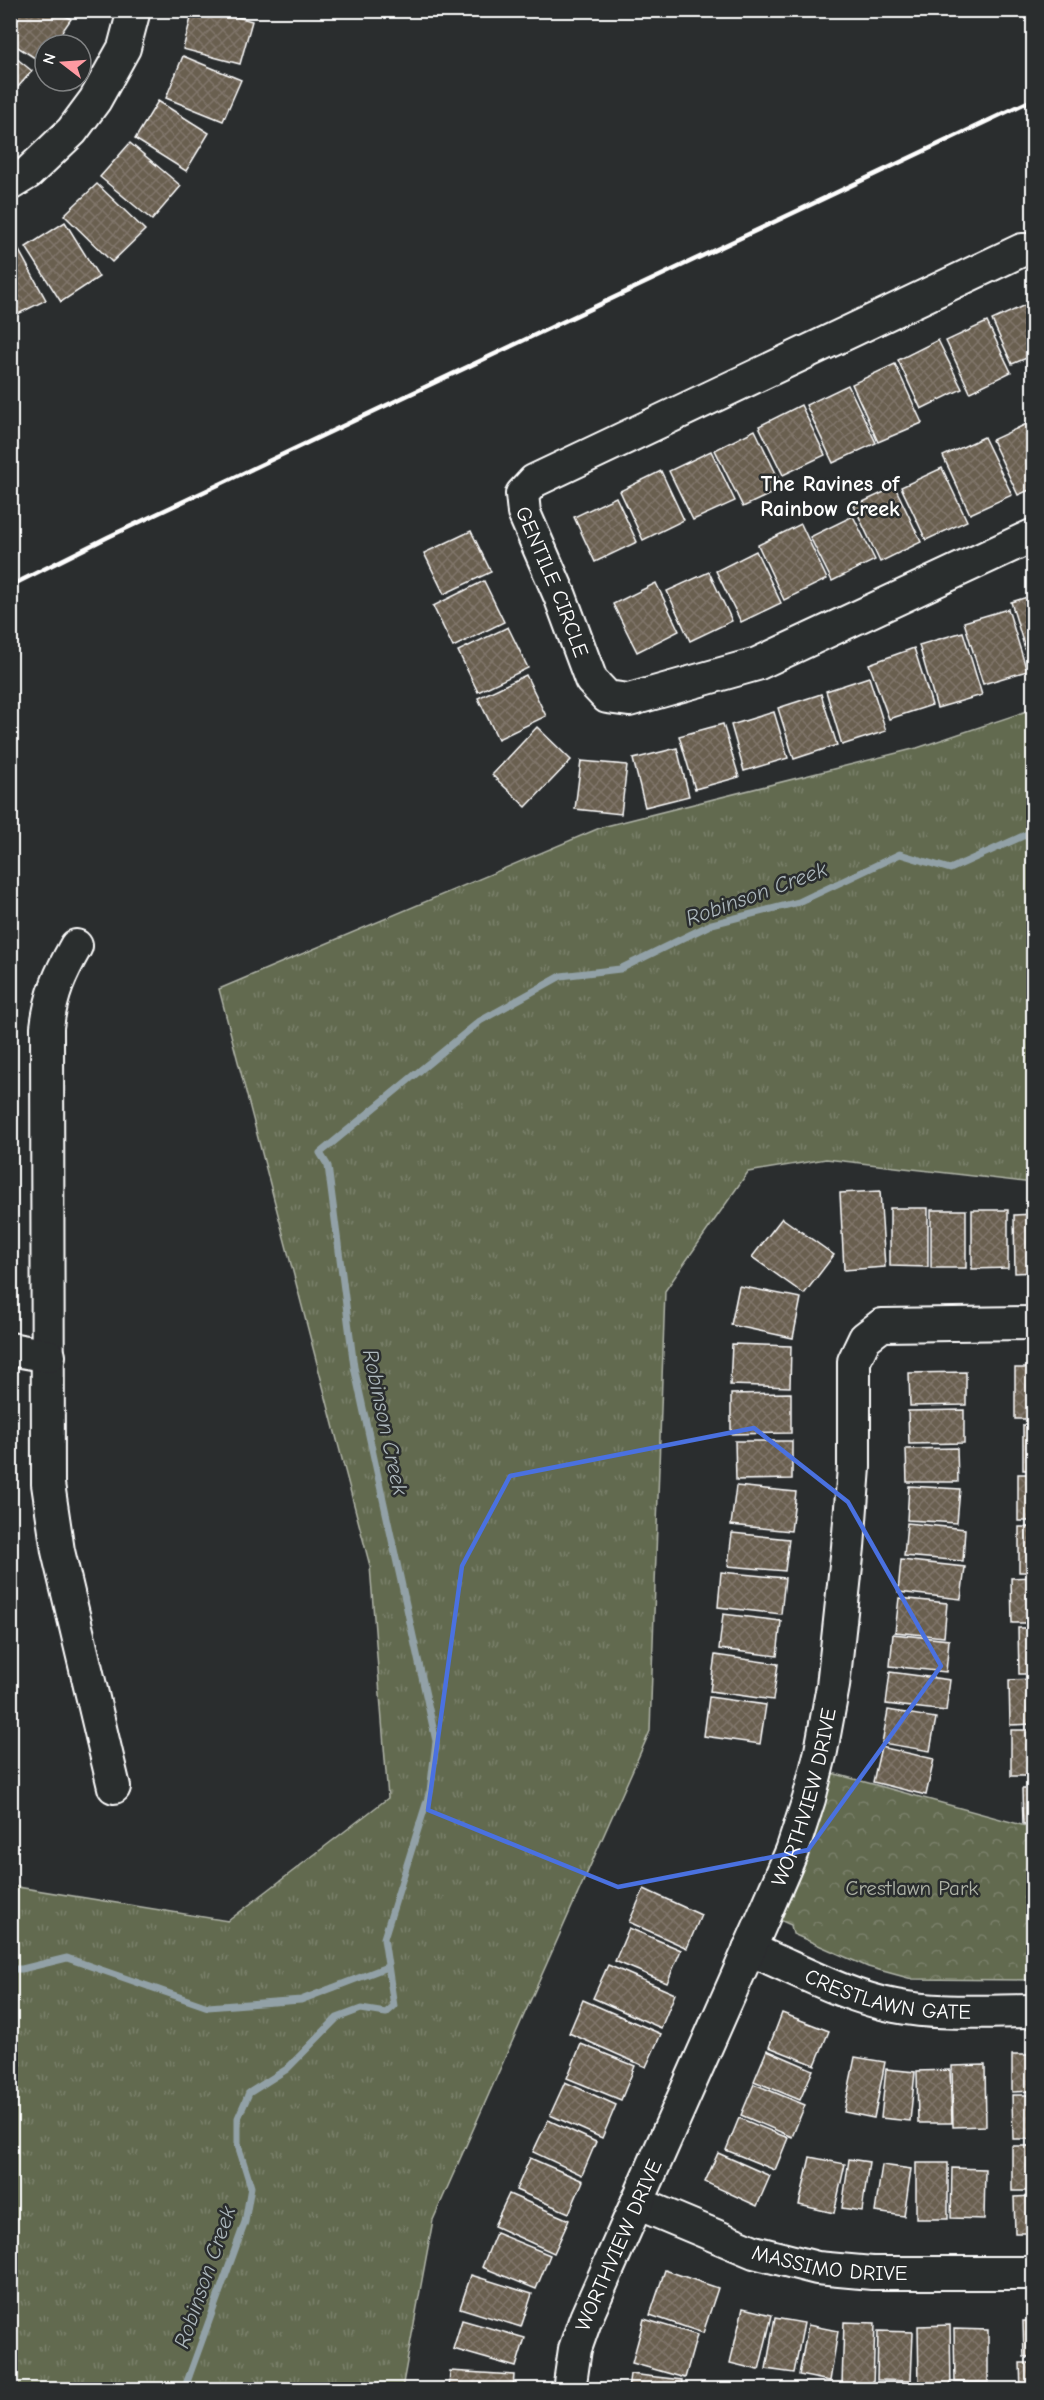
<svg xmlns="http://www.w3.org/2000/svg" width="1044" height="2400" font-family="'Comic Neue',sans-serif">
<defs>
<pattern id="grass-tufts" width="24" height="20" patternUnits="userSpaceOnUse" patternTransform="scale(1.5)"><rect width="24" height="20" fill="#626a50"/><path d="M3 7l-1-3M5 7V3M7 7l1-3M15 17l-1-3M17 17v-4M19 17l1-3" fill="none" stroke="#7a806a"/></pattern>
<pattern id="forest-crowns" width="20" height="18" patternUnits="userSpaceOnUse" patternTransform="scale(1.5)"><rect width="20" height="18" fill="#626a50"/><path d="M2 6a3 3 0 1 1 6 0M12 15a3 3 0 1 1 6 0" fill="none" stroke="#7a806a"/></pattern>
<pattern id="building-cross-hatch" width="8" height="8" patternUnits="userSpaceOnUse" patternTransform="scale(1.5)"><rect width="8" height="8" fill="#695e50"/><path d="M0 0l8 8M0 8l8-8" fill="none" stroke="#80766a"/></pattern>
</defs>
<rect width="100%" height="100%" fill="#2a2d2e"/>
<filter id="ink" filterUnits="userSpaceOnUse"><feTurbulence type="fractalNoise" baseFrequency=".0167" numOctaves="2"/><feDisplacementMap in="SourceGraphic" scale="12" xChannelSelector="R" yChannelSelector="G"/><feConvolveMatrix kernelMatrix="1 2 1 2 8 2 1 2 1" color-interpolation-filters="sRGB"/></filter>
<g filter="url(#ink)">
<path fill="url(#grass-tufts)" stroke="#b0b4a8" stroke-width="1.5" d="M1033,709V1183L826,1159L748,1172L665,1291L650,1731L433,2220L402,2389H11V1886L228,1921L388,1798L370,1566L219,989L602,827L917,748Z"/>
<path fill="url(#forest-crowns)" stroke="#b0b4a8" stroke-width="1.5" d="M832,1773L1033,1828V1980L912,1979L868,1967L793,1934L791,1925L780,1920L782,1913L818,1823Z"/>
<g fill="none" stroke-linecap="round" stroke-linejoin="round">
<g stroke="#92a1a7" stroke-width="7">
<path d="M10,1969H22L67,1958L208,2007L301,2000L387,1967"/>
<path d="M184,2390L245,2222L251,2187L238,2145V2118L249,2093L287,2069L337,2018L361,2009L386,2013L394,2006L384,1938L430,1791L436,1741L354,1367L328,1166L320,1153L480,1021L561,976L620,969L712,924L799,902L900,854L950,869L1034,831"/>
</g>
</g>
<g fill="url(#building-cross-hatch)" stroke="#fff" stroke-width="1.5">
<path d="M10,10H57L71,19L53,45H45V57L41,62L10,42Z"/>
<path d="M193,10H212L252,21L240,64L183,49Z"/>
<path d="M10,53L32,71L10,96Z"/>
<path d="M183,56L241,80L223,121L166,98Z"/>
<path d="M158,101L209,133L186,171L135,139Z"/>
<path d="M130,143L181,186L152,220L100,177Z"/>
<path d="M97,184L145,230L112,262L64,215Z"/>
<path d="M65,222L99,277L61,302L26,247Z"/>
<path d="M16,245L46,300L10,318V248Z"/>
<path d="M1034,301V355L1012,364L992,320Z"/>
<path d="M987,322L1011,372L970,392L946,341Z"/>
<path d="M938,340L962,389L921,409L898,360Z"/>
<path d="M895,364L922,423L878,442L852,384Z"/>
<path d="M848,385L876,443L833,463L806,405Z"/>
<path d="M801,405L825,455L783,475L759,426Z"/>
<path d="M1033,421L1034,488L1018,495L992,440Z"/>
<path d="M755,430L783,488L743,507L715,450Z"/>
<path d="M984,437L1012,495L970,514L943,456Z"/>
<path d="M711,451L735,501L693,520L669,471Z"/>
<path d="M942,468L967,521L926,540L901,487Z"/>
<path d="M661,471L684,520L643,540L620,491Z"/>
<path d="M895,487L921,542L880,562L854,506Z"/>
<path d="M616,497L637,542L595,562L574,517Z"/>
<path d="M853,516L875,560L832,581L810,537Z"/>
<path d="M801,524L827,579L784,600L758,545Z"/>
<path d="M471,531L491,572L444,594L424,553Z"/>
<path d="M756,551L781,603L741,622L716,571Z"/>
<path d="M709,572L732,621L690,641L667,591Z"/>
<path d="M484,581L504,622L453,647L433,606Z"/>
<path d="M656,583L679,631L637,652L613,604Z"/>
<path d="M1034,595V661L1029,662L1011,602Z"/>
<path d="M1008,609L1027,671L983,684L964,622Z"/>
<path d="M508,627L528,668L478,692L458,651Z"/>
<path d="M963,632L982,695L937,708L919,645Z"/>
<path d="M914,648L932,705L889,719L869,664Z"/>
<path d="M526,675L546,716L498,739L478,698Z"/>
<path d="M869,677L886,731L842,745L826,691Z"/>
<path d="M821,694L837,745L794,759L778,708Z"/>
<path d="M774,712L788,758L744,771L731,725Z"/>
<path d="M723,724L739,777L695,789L679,736Z"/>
<path d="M537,727L571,760L526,807L492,775Z"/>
<path d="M677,748L689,796L645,807L633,759Z"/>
<path d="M581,761L627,765L621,814L575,809Z"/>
<path d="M880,1191L885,1267L844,1270L840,1193Z"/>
<path d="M890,1208H928V1267L890,1266Z"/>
<rect x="931" y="1210" width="35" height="58"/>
<path d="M972,1210H1008V1268L972,1269Z"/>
<path d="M1034,1214V1272L1015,1273L1014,1215Z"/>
<path d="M782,1218L834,1255L804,1294L752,1257Z"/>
<path d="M739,1286L801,1298L793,1338L731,1325Z"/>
<path d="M732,1344L791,1346L790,1387L730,1385Z"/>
<rect x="1015" y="1368" width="19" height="51"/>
<path d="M966,1372V1405L910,1406L909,1373Z"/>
<path d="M791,1393V1433L731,1434V1394Z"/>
<path d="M964,1410V1443L909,1444L908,1411Z"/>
<rect x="1023" y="1425" width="11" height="45"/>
<path d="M735,1441H792V1479L736,1480Z"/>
<path d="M957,1448L958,1482H907L906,1449Z"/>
<rect x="1018" y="1474" width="16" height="47"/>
<path d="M736,1486L796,1492L791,1531L731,1525Z"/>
<path d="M909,1486L960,1489L957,1523L907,1520Z"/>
<path d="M907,1523L965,1529L963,1561L904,1556Z"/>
<rect x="1019" y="1527" width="15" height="45"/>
<path d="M732,1533L789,1539L785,1571L728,1566Z"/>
<path d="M901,1560L965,1567L961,1599L898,1592Z"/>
<path d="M721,1572L785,1578L781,1614L718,1607Z"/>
<path d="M1034,1577V1623H1012L1011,1578Z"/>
<path d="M899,1598L947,1603L944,1637L895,1632Z"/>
<path d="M723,1614L781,1621L777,1656L719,1649Z"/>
<path d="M1018,1628H1034V1674H1019Z"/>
<path d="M893,1634L949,1640L946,1672L890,1666Z"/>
<path d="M715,1655L778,1664L773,1700L710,1691Z"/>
<path d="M890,1672L950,1680L946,1711L886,1704Z"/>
<path d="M1034,1679V1724L1010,1725L1009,1680Z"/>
<path d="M709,1697L766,1705L760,1744L704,1736Z"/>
<path d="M888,1710L936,1718L930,1751L882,1743Z"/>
<rect x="1011" y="1730" width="23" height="46"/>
<path d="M881,1747L934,1759L926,1795L873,1782Z"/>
<path d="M1022,1789H1034V1824H1023Z"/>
<path d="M644,1889L701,1915L687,1948L629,1922Z"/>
<path d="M629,1928L681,1950L667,1983L615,1961Z"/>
<path d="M608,1965L675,1994L661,2028L593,1998Z"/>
<path d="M583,2000L661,2034L646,2067L569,2033Z"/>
<path d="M782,2013L829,2031L815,2065L769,2047Z"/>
<path d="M581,2044L635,2066L621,2100L567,2078Z"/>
<path d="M767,2050L813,2070L800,2100L754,2081Z"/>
<path d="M1012,2055H1034V2091L1012,2092Z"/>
<path d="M855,2057L885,2062L874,2118L844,2112Z"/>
<path d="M985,2065L986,2126L953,2127L952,2066Z"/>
<path d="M886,2069L915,2072L910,2121L881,2118Z"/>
<path d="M950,2070L952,2123H918L917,2071Z"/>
<path d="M565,2082L616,2105L602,2138L550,2115Z"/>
<path d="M754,2084L805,2105L792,2137L741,2115Z"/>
<path d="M1012,2095H1034V2139H1013Z"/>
<path d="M739,2118L788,2138L775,2170L726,2150Z"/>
<path d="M548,2120L596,2142L582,2175L533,2152Z"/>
<rect x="1012" y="2146" width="22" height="45"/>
<path d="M718,2153L770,2176L757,2206L705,2182Z"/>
<path d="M810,2157L845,2164L834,2213L799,2205Z"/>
<path d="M530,2158L583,2181L569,2213L516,2190Z"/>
<path d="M849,2159L869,2162L862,2211L842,2208Z"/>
<rect x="916" y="2163" width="32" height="56"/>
<path d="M882,2165L911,2169L904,2216L875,2212Z"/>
<path d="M952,2168L985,2169L984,2219L951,2218Z"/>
<path d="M509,2194L569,2220L554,2253L494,2226Z"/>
<path d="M1034,2196V2233H1015L1014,2197Z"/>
<path d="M496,2233L550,2255L536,2289L482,2267Z"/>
<path d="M665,2270L718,2288L703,2333L650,2315Z"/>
<path d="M471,2275L532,2294L521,2327L460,2308Z"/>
<path d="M743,2308L772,2315L759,2370L730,2363Z"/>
<path d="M775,2318L804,2323L794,2373L766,2369Z"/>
<path d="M644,2319L697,2335L685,2378L632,2363Z"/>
<path d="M462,2320L525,2338L516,2367L453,2349Z"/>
<path d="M1023,2321H1034V2357H1024Z"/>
<path d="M844,2322L875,2323L873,2385L842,2384Z"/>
<path d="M808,2325L838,2331L830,2381L799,2375Z"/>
<path d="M950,2325L951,2388H919L918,2326Z"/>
<path d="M954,2329L988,2330V2382H955Z"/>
<path d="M878,2331L913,2332L911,2381L877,2380Z"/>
<path d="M1020,2363H1034V2390H1021Z"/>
<path d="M450,2371L514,2375L513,2390H449Z"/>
<path d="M630,2374L682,2380L681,2390H628Z"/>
</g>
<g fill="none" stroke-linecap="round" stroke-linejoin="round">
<g stroke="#fff" stroke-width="36">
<g id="minor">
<path d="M10,184L28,173L72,131L95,100L124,48L134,10"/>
<path id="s1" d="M1034,250H1022L534,481L522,494L524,513L560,596L591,680L607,697L629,700L757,664L1034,535"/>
<path d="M76,946C60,974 51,994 47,1027L48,1484L58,1551L114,1787"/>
<path d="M10,1349L49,1356"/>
<path id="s2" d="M749,1949C797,1969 844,1996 895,2006C940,2015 988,2011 1034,2011"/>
<path id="s3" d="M637,2203L754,2252L817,2268L872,2273H1034"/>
<path id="s4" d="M569,2390L575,2349L586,2318L760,1925L792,1851L809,1799L821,1751L833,1686L848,1547L854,1467V1361L865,1338L882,1325L1034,1323"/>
</g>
</g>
<use href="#minor" stroke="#2a2d2e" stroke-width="32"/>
<path stroke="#fff" stroke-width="4.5" d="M10,586L108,537L1034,99"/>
</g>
</g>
<path fill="none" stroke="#4a71e0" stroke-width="4.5" stroke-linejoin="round" d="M754,1428L848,1502L941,1666L808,1850L618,1887L428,1810L462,1566L510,1476Z"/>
<g text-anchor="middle" stroke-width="5" stroke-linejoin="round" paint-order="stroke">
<g font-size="21" fill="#fff" stroke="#2a2d2e">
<text dy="7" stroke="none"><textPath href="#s1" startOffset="663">GENTILE CIRCLE</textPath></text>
<text dy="7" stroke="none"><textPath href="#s4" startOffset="640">WORTHVIEW DRIVE</textPath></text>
<text dy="7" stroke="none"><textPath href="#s2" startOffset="148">CRESTLAWN GATE</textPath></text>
<text dy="7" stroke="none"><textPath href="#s4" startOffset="154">WORTHVIEW DRIVE</textPath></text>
<text dy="7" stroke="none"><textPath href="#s3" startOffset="204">MASSIMO DRIVE</textPath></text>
</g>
<g font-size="21" fill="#b0b4a8" stroke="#2a2d2e">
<text x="912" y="1895">Crestlawn Park</text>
</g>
<g font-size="22" font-weight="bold" fill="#fff" stroke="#2a2d2e">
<text x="830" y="491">The Ravines of<tspan x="830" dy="25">Rainbow Creek</tspan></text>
</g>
<g font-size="22" font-style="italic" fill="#adb8bd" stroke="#2a2d2e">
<text transform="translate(756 893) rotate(-20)" y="8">Robinson Creek</text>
<text transform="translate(386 1422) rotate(78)" y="8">Robinson Creek</text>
<text transform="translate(204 2277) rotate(-71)" y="8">Robinson Creek</text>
</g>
</g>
<rect width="1044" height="2400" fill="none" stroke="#2a2d2e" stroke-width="36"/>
<rect x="18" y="18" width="1008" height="2364" fill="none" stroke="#fff" stroke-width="2" filter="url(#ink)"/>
<g transform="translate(63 63) rotate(287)"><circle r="28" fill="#2a2d2e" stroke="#7f8182" stroke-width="1.5"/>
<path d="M0-4.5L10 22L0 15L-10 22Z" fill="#ff9aa2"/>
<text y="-9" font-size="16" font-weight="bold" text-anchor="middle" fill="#ffffff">N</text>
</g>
</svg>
